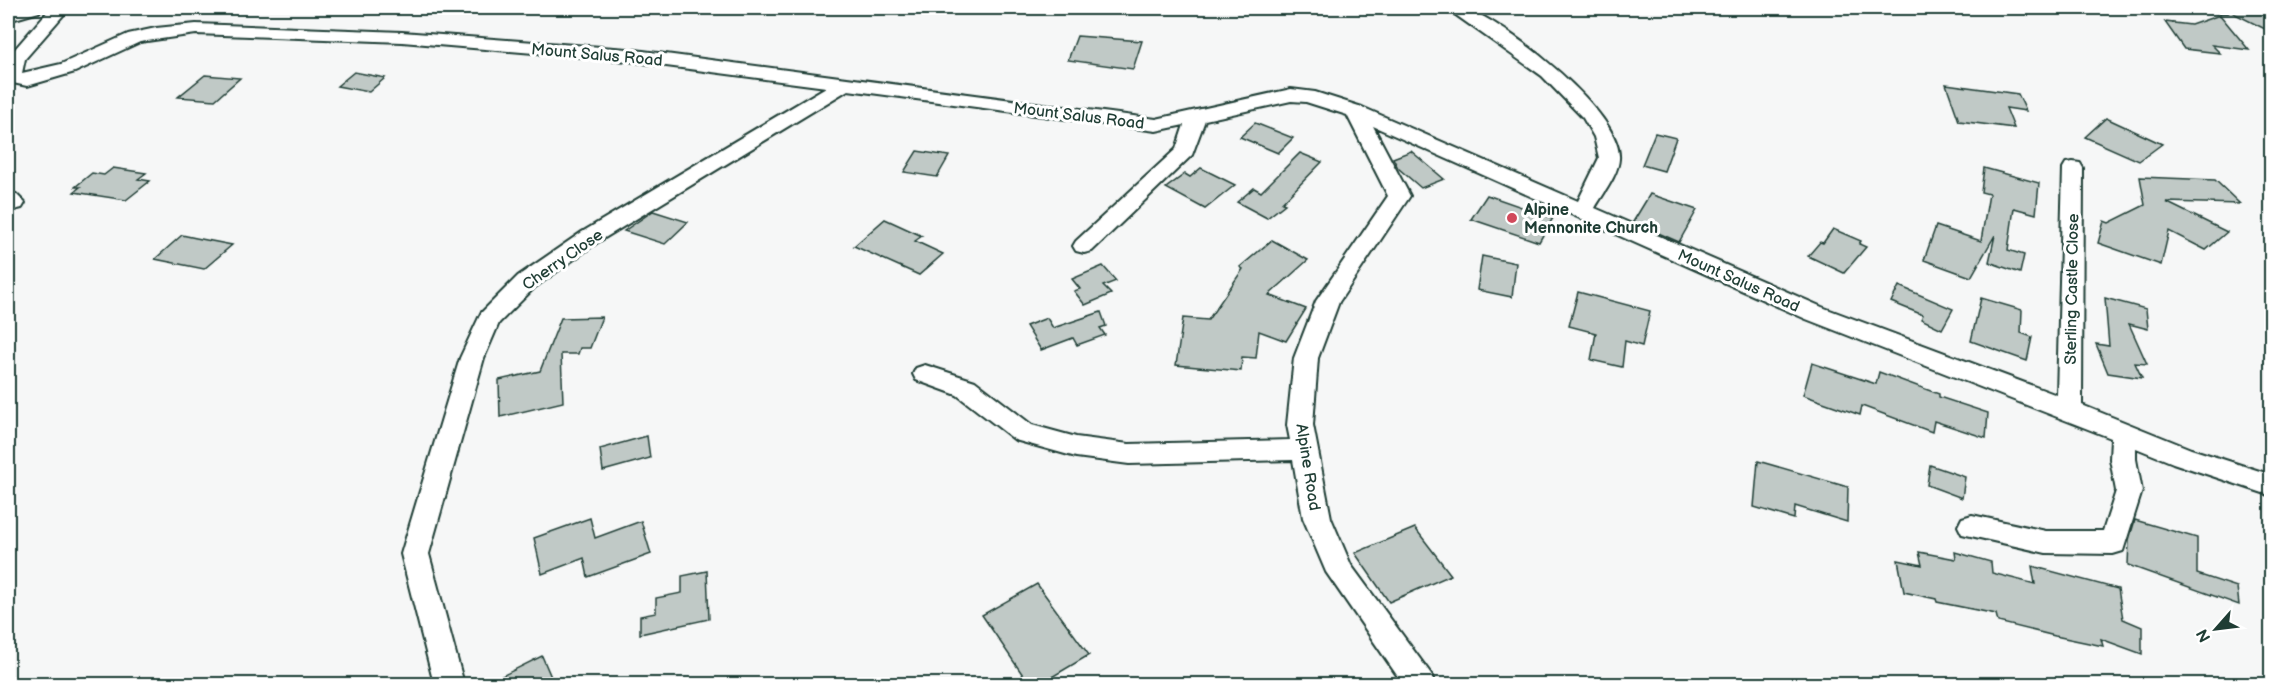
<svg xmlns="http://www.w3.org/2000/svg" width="2279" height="692" font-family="'Balsamiq Sans',sans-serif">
<rect width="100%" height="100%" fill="#f6f7f7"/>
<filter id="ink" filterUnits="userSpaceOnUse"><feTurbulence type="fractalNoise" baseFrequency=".0167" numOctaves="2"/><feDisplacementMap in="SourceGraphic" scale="12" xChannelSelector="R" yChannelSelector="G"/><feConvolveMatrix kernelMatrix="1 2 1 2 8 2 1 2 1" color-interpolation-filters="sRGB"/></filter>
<g filter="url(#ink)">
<g fill="#c0c9c6" stroke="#1f3d34" stroke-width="1.5">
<path d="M2233,8H2271V32L2231,12Z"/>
<path d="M2220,15L2249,50L2212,45L2220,53L2184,49L2165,22L2191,25Z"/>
<path d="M1077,36L1142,41L1133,69L1068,60Z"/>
<path d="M354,72L385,78L369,92L337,86Z"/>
<path d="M205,75L240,78L215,100L178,97Z"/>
<path d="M1946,84L2018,94L2026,111L2006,108L2014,128L1959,121Z"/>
<path d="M2106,118L2162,144L2139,161L2085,137Z"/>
<path d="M1255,123L1293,138L1278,153L1240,137Z"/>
<path d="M1655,133L1676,138L1664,171L1642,165Z"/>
<path d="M917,151L949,156L937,177L904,172Z"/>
<path d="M1411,151L1444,179L1421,188L1398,168L1393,158Z"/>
<path d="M1300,153L1322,162L1282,203L1285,204L1267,218L1237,202L1254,188L1261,192Z"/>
<path d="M113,168L146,173L138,179L150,181L126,200L74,192L80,187H75L92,173L104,175Z"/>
<path d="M1201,168L1235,185L1205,209L1166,188L1185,174L1190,177Z"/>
<path d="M1984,168L2039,183L2036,214L2014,208L2008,250L2024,255L2020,273L1989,262L1995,235L1971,277L1924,260L1936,226L1981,241L1989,194L1981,192Z"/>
<path d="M2140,177L2215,180L2240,204L2166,202L2227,232L2206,250L2169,231L2161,265L2098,243L2104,221L2109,223L2145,205Z"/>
<path d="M1650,194L1697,210L1679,242L1633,222Z"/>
<path d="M1487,195L1553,218L1539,242L1471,219Z"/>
<path d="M653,211L688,222L665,244L624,231Z"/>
<path d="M885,219L922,236L915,241L943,254L919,275L854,246Z"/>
<path d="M1833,229L1861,241L1859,244L1866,247L1844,273L1808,256L1820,242L1823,243Z"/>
<path d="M182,235L196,238L232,245L204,269L155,259Z"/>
<path d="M1272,240L1308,260L1269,295L1306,309L1286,341L1259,331L1256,358L1242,357L1241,371L1176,365L1183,318L1208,320L1243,269L1240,267Z"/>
<path d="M1482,256L1516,263L1512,297L1477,290Z"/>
<path d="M1103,266L1116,281L1103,286L1111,294L1085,305L1074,291L1080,289L1072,279Z"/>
<path d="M1899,286L1953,309L1942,329L1921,319L1923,315L1891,302Z"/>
<path d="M1578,292L1650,311L1642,346L1625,341L1622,367L1591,360L1596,333L1569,326Z"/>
<path d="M1981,298L2022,310L2021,333L2032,337L2027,361L1971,341Z"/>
<path d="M2105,298L2146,309L2148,329L2129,324L2147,364L2135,363L2142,378L2108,373L2096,344L2109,346Z"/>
<path d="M1101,312L1106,326L1100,328L1105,335L1077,345L1073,338L1041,350L1026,326L1047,318L1053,328Z"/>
<path d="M602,317L590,348H580L578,354H561L563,402L500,417L499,380L540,371L561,318Z"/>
<path d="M1812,363L1876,384L1879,372L1939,394V397L1988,413L1986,438L1934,421L1932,432L1862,406L1860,415L1803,395Z"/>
<path d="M647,436L650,458L603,471L600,449Z"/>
<path d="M1758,461L1848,487L1847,522L1795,506L1794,519L1754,507Z"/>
<path d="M1930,465L1965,477L1962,498L1927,485Z"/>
<path d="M590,518L595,538L641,521L651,554L588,577L584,558L542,574L534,538Z"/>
<path d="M2135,520L2197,538V574L2237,587L2239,605L2128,565L2129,540Z"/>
<path d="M1415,528L1451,575L1389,602L1355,553Z"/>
<path d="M1919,552L1956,559L1955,552L1991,562L1992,573L2035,584L2032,566L2118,589L2123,619L2142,627V654L2101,639L2103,646L2055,636L1998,622L1996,614L1937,602L1936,599L1904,592L1898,560L1922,565Z"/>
<path d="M707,571L709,619L640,634V616L656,613V598L682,593V576Z"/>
<path d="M1037,584L1089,655L1040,684H1029L982,615Z"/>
<path d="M542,656L554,684H486Z"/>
</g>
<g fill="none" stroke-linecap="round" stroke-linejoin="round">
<g stroke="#1f3d34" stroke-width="4">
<g id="street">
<path d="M16,8H42L39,12L8,21V10Z"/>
<path d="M46,8H64L66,12L25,59L22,73L61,64L128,34L156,28L196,24L402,32L628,49L1156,119L1291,89L1315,92L1362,107L1578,201L1599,158L1594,137L1583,118L1542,76L1446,8C1452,7 1462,6 1468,9C1508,25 1623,113 1619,159C1618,175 1603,194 1595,208L1822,307L2057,395L2063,168L2066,163L2073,162L2080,163L2083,168L2082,405L2191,449L2272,475V496L2173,463L2136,448V459L2142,491L2123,551L2113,554L2046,553L1962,534L1958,526L1962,518L1972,515L2046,531H2103L2116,491L2110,459L2111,438L1806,319L1373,126L1410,196L1339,302L1318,358L1313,425L1331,518L1351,565L1431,674L1435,684H1403L1326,572L1303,518L1293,460L1129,464L1076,457L1015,440L957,395L916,380L913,374L916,368L925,365L975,381L1032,425L1076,437L1129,444L1290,440L1287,425L1294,358L1316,301L1388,196L1347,115L1306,102L1291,101L1205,120L1192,155L1092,251L1084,253L1076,251L1073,246L1076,241L1176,149L1184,125L1156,131L848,90L598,242L534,288L499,323L484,358L429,554L464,684H434L401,554L460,358L481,313L518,276L582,232L826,87L628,61L402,42L196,34L140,42L75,72L34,84L27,86L8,82V57L48,11Z"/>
<path d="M2212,8H2231L2228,12H2215Z"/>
<path d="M8,192L16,194L25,203L22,208L14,210L8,208Z"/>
</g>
</g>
<use href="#street" fill="#fff" fill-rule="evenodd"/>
</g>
</g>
<circle fill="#d1495b" stroke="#fff" stroke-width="2" cx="1512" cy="218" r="6"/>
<g text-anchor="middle" stroke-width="6" stroke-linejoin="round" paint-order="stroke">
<g font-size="16" fill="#1f3d34" stroke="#fff">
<text transform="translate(597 54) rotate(5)" y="6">Mount Salus Road</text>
<text transform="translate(1079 115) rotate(7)" y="6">Mount Salus Road</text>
<text transform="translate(562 259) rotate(-35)" y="6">Cherry Close</text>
<text transform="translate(1739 280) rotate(24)" y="6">Mount Salus Road</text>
<text transform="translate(2071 289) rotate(-89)" y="6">Sterling Castle Close</text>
<text transform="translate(1309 467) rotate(81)" y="6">Alpine Road</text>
</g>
<g font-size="16" font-weight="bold" fill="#1f3d34" stroke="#fff" text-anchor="start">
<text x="1524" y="215">Alpine<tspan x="1524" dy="18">Mennonite Church</tspan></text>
</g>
</g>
<rect width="2279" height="692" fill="none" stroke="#fff" stroke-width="30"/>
<rect x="15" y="15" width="2249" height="662" fill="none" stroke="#1f3d34" stroke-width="2" filter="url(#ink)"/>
<g transform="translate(2216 629) rotate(242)" stroke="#ffffff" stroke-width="4.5" paint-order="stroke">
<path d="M0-4.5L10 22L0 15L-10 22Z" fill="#1f3d34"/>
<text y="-9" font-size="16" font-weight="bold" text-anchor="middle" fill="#1f3d34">N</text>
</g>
</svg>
